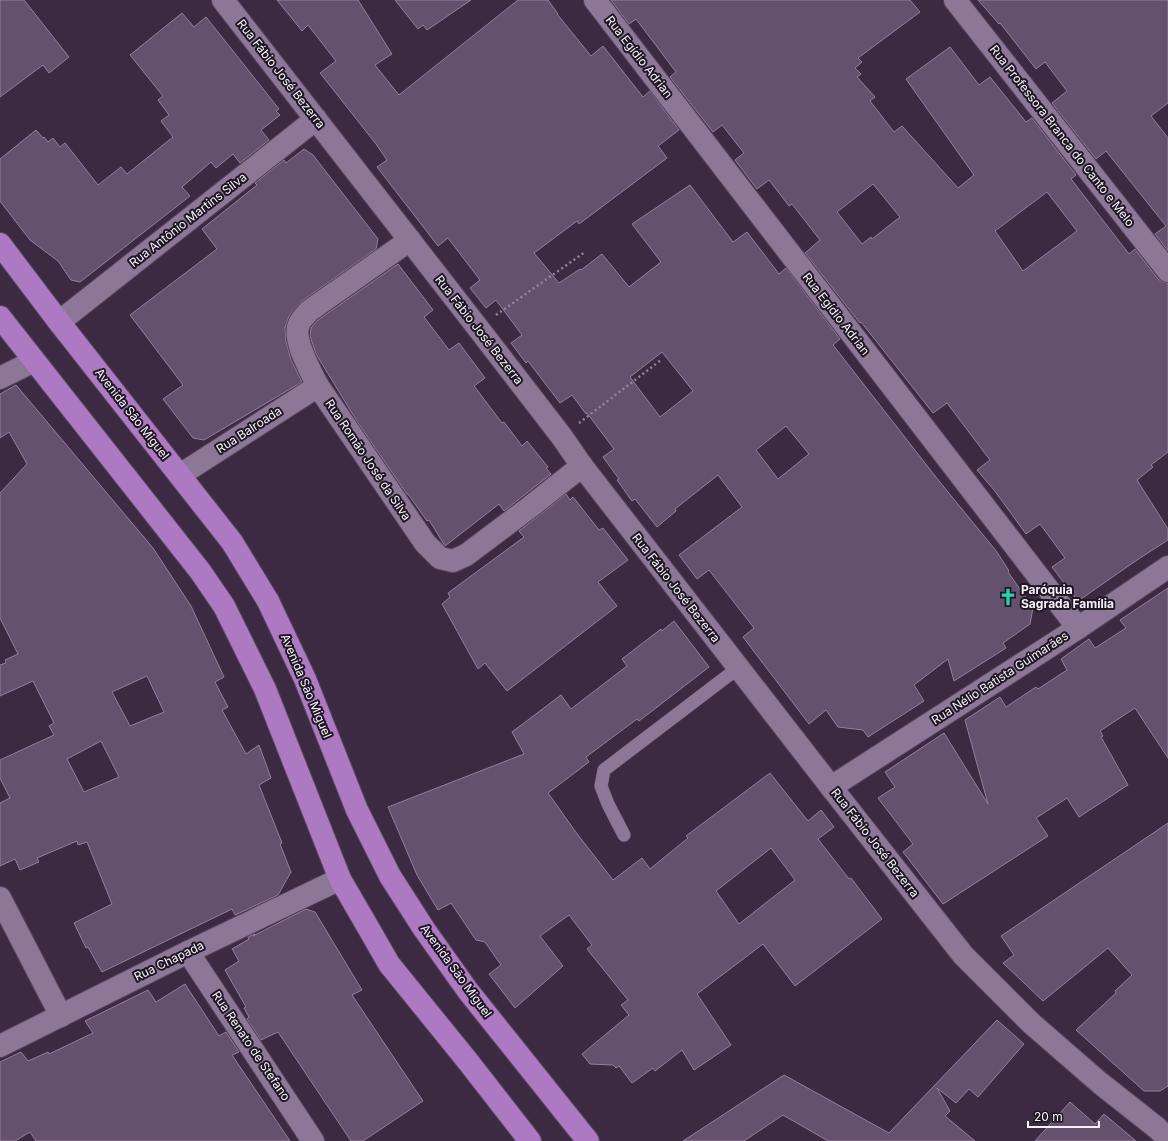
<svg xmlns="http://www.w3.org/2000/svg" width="1168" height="1141" font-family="Inter,sans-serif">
<rect width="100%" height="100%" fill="#3c2a43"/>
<g fill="#64516d" stroke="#947f9d" fill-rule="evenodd">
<path d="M0,0H24L69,57L49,73L43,65L0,97Z"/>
<path d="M277,0H358L392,54L375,65L399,95L518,0H548L558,14H557L591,56L603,46L643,97L650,91L679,130L658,146L667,158L579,224L577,221L534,253L559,283L580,269L581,270L602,254L629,287L661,262L632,224L690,185L733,242L747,232L779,274L786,268L840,339L833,345L939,481L997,552L1009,571L1008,572L1033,608L1030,624L1003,643L1006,648L954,681L948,659L914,685L924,701L868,737L863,730L838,727L826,710L809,724L743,637L754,628L709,570L697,579L679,555L742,507L718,475L675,509L676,511L657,527L635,499L632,501L617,480L619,479L603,457L614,449L587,413L586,414L572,395L560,403L528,361L526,363L511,343L522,335L496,300L486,308L470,288L480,280L448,238L438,246L377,167L387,160L376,144L320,73L336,61L308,25L302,31ZM662,352L693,391L660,417L630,377ZM786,426L809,454L778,479L756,450Z"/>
<path d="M395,0H471L427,30L423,25L418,29Z"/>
<path d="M611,0H910L920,12L858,58L862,62L855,68L861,74L857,77L875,97L870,101L894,132L902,126L958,188L974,175L906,79L950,47L979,85L990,77L1026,122L1032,118L1076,175L1071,179L1129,254L1135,249L1158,279L1163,282L1168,283V452L1151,465L1153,467L1137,480L1168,529V540L1137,560L1078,601L1052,567L1065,558L1040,524L1026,534L994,490L977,470L990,460L947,403L933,413L861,322L860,323L805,253L820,240L792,204L789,206L769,180L757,189L735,160L744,153L722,125L713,132L670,77L676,72L636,19L629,24ZM873,184L900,217L872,239L871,237L862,244L837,212ZM1047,192L1077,231L1023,271L995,231Z"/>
<path d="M978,0H1168V103L1151,116L1168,138V251L1155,234L1166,226L1106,151L1096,159L1052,103L1067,91L1045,62L1036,69L1000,23L999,24Z"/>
<path d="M182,13L194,27L206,17L279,109L276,111L280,115L261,130L269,140L240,163L233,154L216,168L211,162L182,187L190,196L80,282L71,280L58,261L30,240L0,201V159L36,130L43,138L44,137L48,142L53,138L60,147L65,143L98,185L121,167L127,174L173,137L161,121L169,115L158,100L163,96L130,55Z"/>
<path d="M304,149L313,155L378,239L376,249L302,301L289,316L285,328L286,341L291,360L302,382L204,440L193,438L163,399L183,385L130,315L217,249L202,229L257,185L255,183L284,160L286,163Z"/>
<path d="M398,264L433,310L424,317L449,350L459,343L485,378L474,386L502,423L504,422L522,446L527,441L548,467L546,468L551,474L504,511L499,504L445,546L429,520L427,521L408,494H407L358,423L316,354L310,336L311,328L318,320Z"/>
<path d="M16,385L153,548L191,606L224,677L215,682L228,707L222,710L246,754L259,745L271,778L259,785L282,843L280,844L291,872L278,895L235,915L232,909L102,972L88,947L86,948L74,923L112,904L87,842L78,845L77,841L37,858L39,862L20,870L15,859L0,866V803L10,798L0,778V760L54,735L49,726L54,723L33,681L0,696V665L6,663L5,660L18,654L0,618V493L27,464L9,432L0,438V394ZM147,676L164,712L130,726L112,692ZM101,741L119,777L84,792L67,759Z"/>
<path d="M566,494L570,500L573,497L599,530L603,528L628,560L598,582L617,606L507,691L485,663L478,669L442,604L450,597L448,593L524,537L519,531Z"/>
<path d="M1168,588V758L1135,708L1100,731L1103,736L1101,737L1128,785L1079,817L1067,798L1036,818L1048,836L943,904L903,852L913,844L878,798L895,787L885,772L944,733L988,804L965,720L1000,697L1006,707L1036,687L1038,689L1067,670L1061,659L1089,639L1095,648L1126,628L1120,620Z"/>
<path d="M674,621L709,667L639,721L637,719L586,757L589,762L548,793L575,831L613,880L642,858L650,869L688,838L686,836L770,773L808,821L821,810L834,827L818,839L849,879L851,878L882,919L795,986L763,944L697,994L731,1045L694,1070L682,1050L655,1071L653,1068L632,1083L619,1066L616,1068L613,1065L590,1064L582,1054L629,1015L621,1005L628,1000L587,949L592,945L569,915L540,936L563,966L515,1008L489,974L501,965L485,942L476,940L451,903L438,910L417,875L388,807L524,754L512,732L561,695L571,709L627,666L622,659L661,629L662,631ZM771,848L795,880L739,924L716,891Z"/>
<path d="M1168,823V1086L1160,1091H1144L1076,1030L1116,993L1115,991L1132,975L1108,948L1043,1001L1003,963L1014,955L1001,936Z"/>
<path d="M306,909L315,912L362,990L352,995L423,1101L363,1141H351L278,1032L261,1040L247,1019L249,1017L244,1008L246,1007L225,970L239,961L232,949L249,939L248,937L255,934L253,936Z"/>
<path d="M185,984L219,1036L226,1032L239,1052L232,1055L290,1141H36L30,1132L15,1141H0V1062L21,1052L28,1061L48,1052L49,1054L93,1033L85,1021L148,990L156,1002Z"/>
<path d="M997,1020L1024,1044L978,1097L969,1089L956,1103L937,1088L950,1111L945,1116L975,1141H828L783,1115L744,1141H683L784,1075L889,1133Z"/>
<path d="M1070,1102L1095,1124L1104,1114L1136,1141H1035Z"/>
</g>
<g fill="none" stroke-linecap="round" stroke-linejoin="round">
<g stroke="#56475d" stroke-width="14">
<path id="service" d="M624,835L608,804L601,786L604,770L738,668"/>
</g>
<g stroke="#56475d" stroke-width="24">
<g id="minor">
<path d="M223,0L478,328L562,437L582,466L831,787L963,955L1032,1024L1100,1083L1157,1128L1168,1139"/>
<path d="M595,0L1078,628"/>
<path d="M955,0L1168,271"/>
<path d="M410,240L309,311C306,315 301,319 299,324C292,339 311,372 318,386L425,543L440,558L453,561L466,555L530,507L582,466"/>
<path d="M59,322L316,119"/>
<path d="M0,378L34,361"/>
<path d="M180,475L318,386"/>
<path d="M831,787L1078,628L1168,567"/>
<path d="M0,898L61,1016"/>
<path d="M188,952L313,1141"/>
<path d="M0,1046L188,952L340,879"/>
</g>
</g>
<g stroke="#56475d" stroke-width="24">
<g id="primary">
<path d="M0,244L59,322L232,542L268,601L305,679L357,810L390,876L424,929L468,991L588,1141"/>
<path d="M0,317L200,571L224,606L265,689L340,879L369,929L389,964L466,1059L530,1141"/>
</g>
</g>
<g stroke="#938598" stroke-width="2.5" stroke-dasharray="2 3" stroke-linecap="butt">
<path d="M496,315L585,252"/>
<path d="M579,423L661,360"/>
</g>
<use href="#service" stroke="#8c7896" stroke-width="13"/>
<use href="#minor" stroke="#8c7896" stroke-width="22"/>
<use href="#primary" stroke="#ad79c3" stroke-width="22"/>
</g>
<defs>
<g id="church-bare" transform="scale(1.38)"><path d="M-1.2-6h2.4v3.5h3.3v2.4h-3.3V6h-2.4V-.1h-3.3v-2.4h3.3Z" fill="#22d5af" stroke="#1e1622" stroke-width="2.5" paint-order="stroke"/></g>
</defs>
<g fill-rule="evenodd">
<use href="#church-bare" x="1008" y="597"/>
</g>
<g text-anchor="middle" stroke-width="4" stroke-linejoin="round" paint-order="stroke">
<g font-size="12" fill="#f9f0fd" stroke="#1e1622">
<text transform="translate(639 57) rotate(52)" y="4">Rua Egídio Adrian</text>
<text transform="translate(281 74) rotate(52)" y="4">Rua Fábio José Bezerra</text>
<text transform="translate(1062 136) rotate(52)" y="4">Rua Professora Branca do Canto e Melo</text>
<text transform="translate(188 220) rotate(-38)" y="4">Rua Antônio Martins Silva</text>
<text transform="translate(836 314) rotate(52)" y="4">Rua Egídio Adrian</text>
<text transform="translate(479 330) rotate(52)" y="4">Rua Fábio José Bezerra</text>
<text transform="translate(132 414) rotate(52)" y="4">Avenida São Miguel</text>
<text transform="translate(249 430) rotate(-33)" y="4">Rua Balroada</text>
<text transform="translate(368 460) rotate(56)" y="4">Rua Romão José da Silva</text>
<text transform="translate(676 588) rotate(52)" y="4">Rua Fábio José Bezerra</text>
<text transform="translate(1000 678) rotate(-33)" y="4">Rua Nélio Batista Guimarães</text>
<text transform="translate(306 686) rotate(67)" y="4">Avenida São Miguel</text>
<text transform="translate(875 843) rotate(52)" y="4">Rua Fábio José Bezerra</text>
<text transform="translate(169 961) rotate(-26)" y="4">Rua Chapada</text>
<text transform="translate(456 971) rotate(54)" y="4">Avenida São Miguel</text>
<text transform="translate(251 1046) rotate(56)" y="4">Rua Renato de Stefano</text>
</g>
<g font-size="12" font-weight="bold" fill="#f9f0fd" stroke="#1e1622" text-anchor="start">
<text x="1021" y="594">Paróquia<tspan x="1021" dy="14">Sagrada Família</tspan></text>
</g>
</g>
<path d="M1028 1121v6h71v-6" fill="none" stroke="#f9f0fd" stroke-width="2"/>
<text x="1034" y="1121" font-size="12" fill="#f9f0fd" stroke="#1e1622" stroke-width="3" paint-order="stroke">20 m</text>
</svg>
